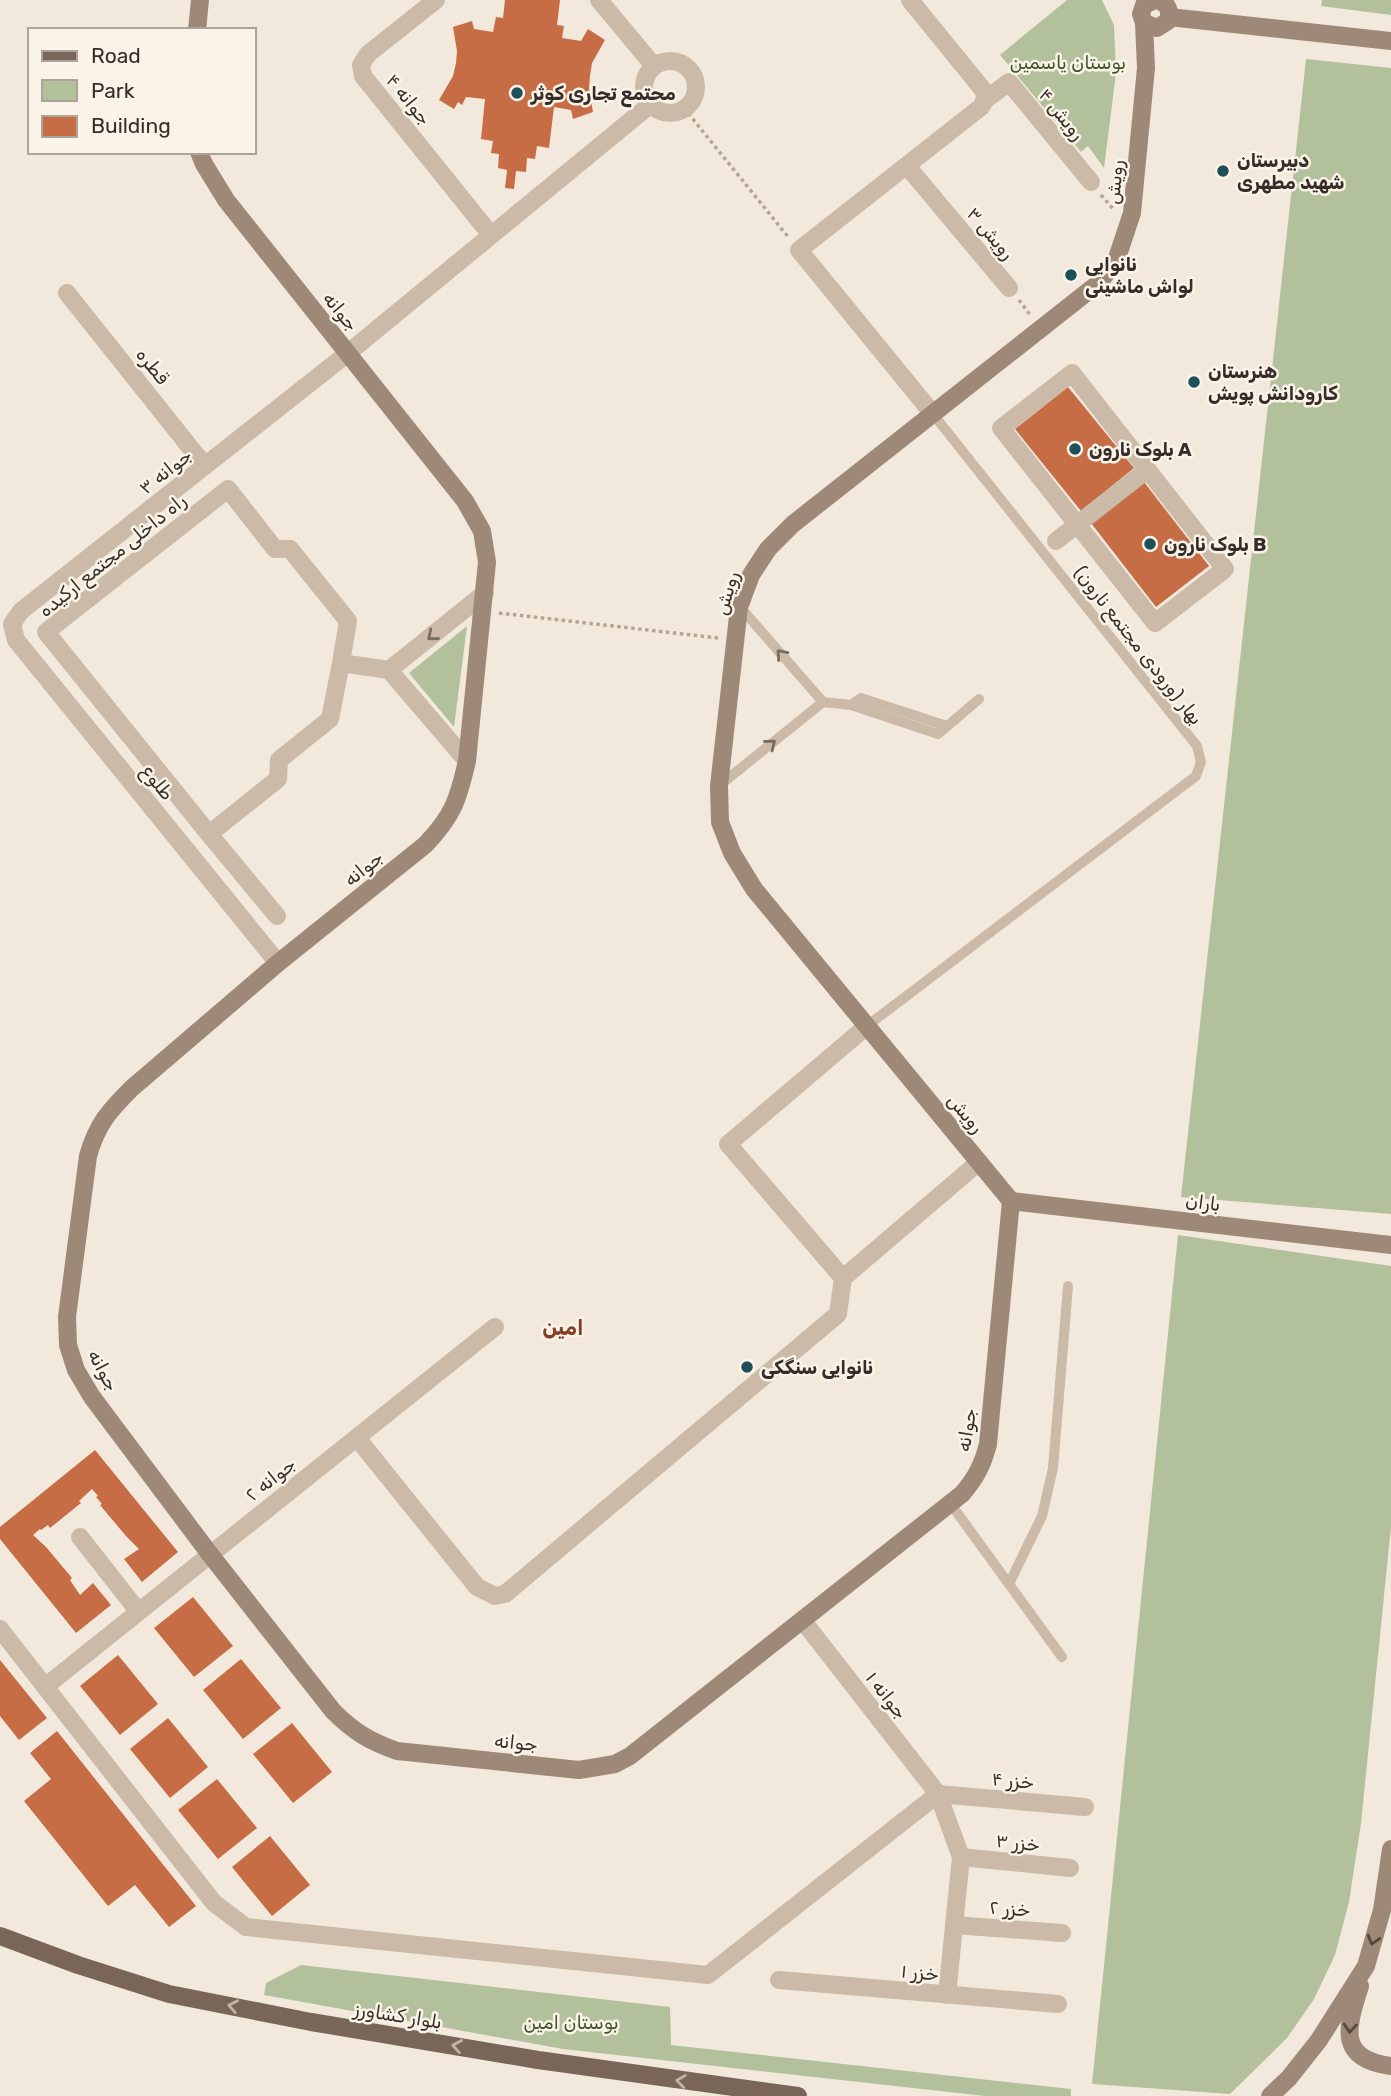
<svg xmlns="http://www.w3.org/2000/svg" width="1391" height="2096" font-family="Rubik,'Noto Naskh Arabic',sans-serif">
<rect width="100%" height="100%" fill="#f2e9dc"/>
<g fill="#b2c19b">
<path d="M1067,0H1102L1114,25L1116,73L1104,168L1088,146L1081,152L1000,55Z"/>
<path d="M1322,0H1391V15L1321,6Z"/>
<path d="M1306,59L1391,68V1214L1181,1197Z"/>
<path d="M467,626L454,727L409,673Z"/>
<path d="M1178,1235L1391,1266V1527L1361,1823L1349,1902L1335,1955L1314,1999L1287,2038L1230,2094L1092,2084Z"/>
<path d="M301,1965L670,2007L671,2045L1071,2089V2096H985L563,2049L264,1995L266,1983Z"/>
</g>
<g fill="#c66d45">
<path d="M505,0H560L557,25L564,26L562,38L581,41L588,29L605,40L592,63L590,76L589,88L593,112L573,119L571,110L554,107L549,148L537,146L535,159L527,158L526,172L516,171L514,189L505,188L507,170L498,168L499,154L491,153L493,141L481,139L485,99L466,97L462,105L458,102L454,109L439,100L453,76L456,63L457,51L453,27L472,21L474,29L493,32L496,17L503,18Z"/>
<path d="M1068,387L1134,468L1081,511L1015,429Z"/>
<path d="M1144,482L1209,566L1156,607L1091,523Z"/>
<path d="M95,1450L178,1552L142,1582L124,1559L139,1549L126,1536L100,1505L102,1504L96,1497L98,1496L92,1489L79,1501L81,1503L50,1528L48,1525L41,1530L40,1529L33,1535L46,1547L72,1578L70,1580L80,1595L93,1583L111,1605L76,1633L0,1539V1527Z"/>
<path d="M193,1597L233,1646L194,1677L154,1628Z"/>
<path d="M118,1655L158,1704L120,1735L80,1686Z"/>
<path d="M241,1659L281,1708L243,1739L203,1690Z"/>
<path d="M0,1660L47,1718L19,1740L0,1716Z"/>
<path d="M168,1718L208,1767L170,1798L130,1749Z"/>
<path d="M292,1723L332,1772L293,1803L253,1754Z"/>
<path d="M57,1731L196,1906L169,1927L135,1885L108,1906L24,1801L51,1779L30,1753Z"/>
<path d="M217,1779L257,1828L218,1859L178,1810Z"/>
<path d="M270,1836L310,1885L272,1916L232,1867Z"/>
</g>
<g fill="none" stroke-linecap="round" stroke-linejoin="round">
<g stroke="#b6a491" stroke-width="3.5" stroke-dasharray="3.5 3.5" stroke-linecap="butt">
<path d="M684,108L789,238"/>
<path d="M1101,195L1114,210"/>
<path d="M1019,300L1031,316"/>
<path d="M499,613L718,638"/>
</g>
<g stroke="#cabaa7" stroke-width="10">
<path d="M740,607L823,702L851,705L938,734L979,699"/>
<path d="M851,705L861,698L947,726"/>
<path d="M720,785L823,702"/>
<path d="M867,1026L1196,776L1201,762L1197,746L933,414"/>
<path d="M950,1503L1062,1657"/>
<path d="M1009,1584L1042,1516L1053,1468L1068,1286"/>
</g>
<g stroke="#cabaa7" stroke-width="18">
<path d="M436,0L368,54L361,65L363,76L491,235"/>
<path d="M599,0L654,66"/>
<path d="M910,0L984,91L985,100L981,107L799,250L933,414"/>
<circle cx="670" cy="87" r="26"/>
<path d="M985,100L1009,82L1091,182"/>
<path d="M907,166L1009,288"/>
<path d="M67,293L205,466"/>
<path d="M1072,373L1225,569L1155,623L1001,428Z"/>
<path d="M1056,541L1147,470"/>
<path d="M341,663L330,719L279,760L278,779L209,834L46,632L228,489L275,549H290L348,621L341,663L389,670"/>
<path d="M467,761L389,670L485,593"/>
<path d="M209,834L277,916"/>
<path d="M278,963L16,640L12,624L21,611L348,353L651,104"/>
<path d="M843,1278L728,1144L867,1026"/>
<path d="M357,1438L477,1587L495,1596L505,1594L838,1314L843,1278L979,1162"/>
<path d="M80,1537L138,1611"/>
<path d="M803,1621L938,1794L961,1857L947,1995"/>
<path d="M0,1629L214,1903L246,1927L708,1975L938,1794"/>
<path d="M46,1686L495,1327"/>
<path d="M938,1794L1085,1807"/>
<path d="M961,1857L1070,1868"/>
<path d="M954,1925L1062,1933"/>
<path d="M779,1980L1058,2004"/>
</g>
<g stroke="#9e8979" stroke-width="18">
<path d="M1155,0L1144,5L1141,14L1144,23L1157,28L1168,21C1171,11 1168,3 1157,0"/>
<path d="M1169,17L1391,41"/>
<path d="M197,30L200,0"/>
<path d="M199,152L204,164L226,200L465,501L482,531L487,562L467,761C458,800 453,816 425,845L278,963L132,1088C109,1111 97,1124 88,1156L67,1317L68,1345L76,1370L92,1397L209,1553L333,1711C354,1732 369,1741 397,1751L579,1770L615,1764L630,1756L962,1494C976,1478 983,1464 988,1444L1011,1201"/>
<path d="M1011,1201L754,889L732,853L720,822L719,786L739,607L751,575L768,549L793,524L1100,282L1117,258L1132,213L1146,68L1144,23"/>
<path d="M1011,1201L1391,1245"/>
<path d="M1360,1986C1348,2025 1335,2059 1391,2066"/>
<path d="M1270,2096L1289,2078L1319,2040L1366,1966L1382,1910L1391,1849"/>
</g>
<path stroke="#796659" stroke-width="18" d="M0,1936L78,1965L169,1994L311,2022L538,2060L798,2096"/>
</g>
<defs><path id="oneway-chevron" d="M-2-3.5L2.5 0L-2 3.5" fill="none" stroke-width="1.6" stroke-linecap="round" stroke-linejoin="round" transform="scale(1.75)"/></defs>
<g stroke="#796c61">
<use href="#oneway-chevron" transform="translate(432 636) rotate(141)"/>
<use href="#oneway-chevron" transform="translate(781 654) rotate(-131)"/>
<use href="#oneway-chevron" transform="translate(771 744) rotate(-39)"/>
</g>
<g stroke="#564940">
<use href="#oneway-chevron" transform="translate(1373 1940) rotate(106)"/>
<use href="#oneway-chevron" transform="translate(1350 2028) rotate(94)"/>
</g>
<g stroke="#c0b4a8">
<use href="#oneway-chevron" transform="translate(233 2006) rotate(-169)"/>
<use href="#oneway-chevron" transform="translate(457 2046) rotate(-170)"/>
<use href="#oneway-chevron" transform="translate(681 2081) rotate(-172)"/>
</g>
<g fill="#1d5058" stroke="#faf3e8" stroke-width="2.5">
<circle cx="517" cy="93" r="7"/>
<circle cx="1223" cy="171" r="7"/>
<circle cx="1071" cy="275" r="7"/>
<circle cx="1194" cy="382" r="7"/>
<circle cx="1075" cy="449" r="7"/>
<circle cx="1150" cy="544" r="7"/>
<circle cx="747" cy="1367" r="7"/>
</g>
<g text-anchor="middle" stroke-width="5" stroke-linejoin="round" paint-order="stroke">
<g font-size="19" fill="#43552b" stroke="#faf3e8">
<text x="1068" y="69">بوستان یاسمین</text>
<text x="571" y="2029">بوستان امین</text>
</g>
<g font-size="19" font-weight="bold" fill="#372d28" stroke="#faf3e8" text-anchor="start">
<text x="531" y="100">محتمع تجاری کوثر</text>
<text x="1237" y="167">دبیرستان<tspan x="1237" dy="22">شهید مطهری</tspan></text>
<text x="1085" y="271">نانوایی<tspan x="1085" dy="22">لواش ماشینی</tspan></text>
<text x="1208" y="378">هنرستان<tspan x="1208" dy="22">کارودانش پویش</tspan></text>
<text x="1089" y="456">بلوک نارون A</text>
<text x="1164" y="551">بلوک نارون B</text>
<text x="761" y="1374">نانوایی سنگکی</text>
</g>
<g font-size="19" fill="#372d28" stroke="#faf3e8">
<text transform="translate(409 99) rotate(51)" y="7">جوانه ۴</text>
<text transform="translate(1062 114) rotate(51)" y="7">رویش ۴</text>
<text transform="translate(1114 182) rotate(-84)" y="7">رویش</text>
<text transform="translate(991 233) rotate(50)" y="7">رویش ۳</text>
<text transform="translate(341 311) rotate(51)" y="7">جوانه</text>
<text transform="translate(153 366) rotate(51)" y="7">قطره</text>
<text transform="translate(165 471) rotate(-38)" y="7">جوانه ۳</text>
<text transform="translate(112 555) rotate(-39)" y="7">راه داخلی مجتمع ارکیده</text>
<text transform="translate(726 593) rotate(-73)" y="7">رویش</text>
<text transform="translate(1139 645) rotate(52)" y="7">بهار (ورودی مجتمع نارون)</text>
<text transform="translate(158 782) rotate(51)" y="7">طلوع</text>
<text transform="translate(363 868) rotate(-39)" y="7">جوانه</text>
<text transform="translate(966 1113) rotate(50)" y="7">رویش</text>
<text transform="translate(1203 1202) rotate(7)" y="7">باران</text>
<text transform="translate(104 1370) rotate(62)" y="7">جوانه</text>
<text transform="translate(966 1430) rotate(-81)" y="7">جوانه</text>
<text transform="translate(270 1479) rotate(-38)" y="7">جوانه ۲</text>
<text transform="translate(887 1695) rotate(52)" y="7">جوانه ۱</text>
<text transform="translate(516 1742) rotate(6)" y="7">جوانه</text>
<text transform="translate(1013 1780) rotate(5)" y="7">خزر ۴</text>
<text transform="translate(1018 1842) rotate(6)" y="7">خزر ۳</text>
<text transform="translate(1010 1908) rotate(4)" y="7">خزر ۲</text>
<text transform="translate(920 1972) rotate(5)" y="7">خزر ۱</text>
<text transform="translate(398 2015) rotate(9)" y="7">بلوار کشاورز</text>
</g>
<g font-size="21" font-weight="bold" fill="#863f21" stroke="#faf3e8">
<text x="563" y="1335">امین</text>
</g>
</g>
<rect x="28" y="28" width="228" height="126" fill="#faf3e8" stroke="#aca49b" stroke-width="2"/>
<rect x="42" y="51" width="35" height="10" fill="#796659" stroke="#aca49b" stroke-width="2"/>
<text x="91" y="63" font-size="21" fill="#372d28">Road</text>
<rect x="42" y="80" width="35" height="21" fill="#b2c19b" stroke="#aca49b" stroke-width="2"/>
<text x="91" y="98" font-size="21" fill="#372d28">Park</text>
<rect x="42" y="116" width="35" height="21" fill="#c66d45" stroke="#aca49b" stroke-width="2"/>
<text x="91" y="133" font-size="21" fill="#372d28">Building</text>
</svg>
